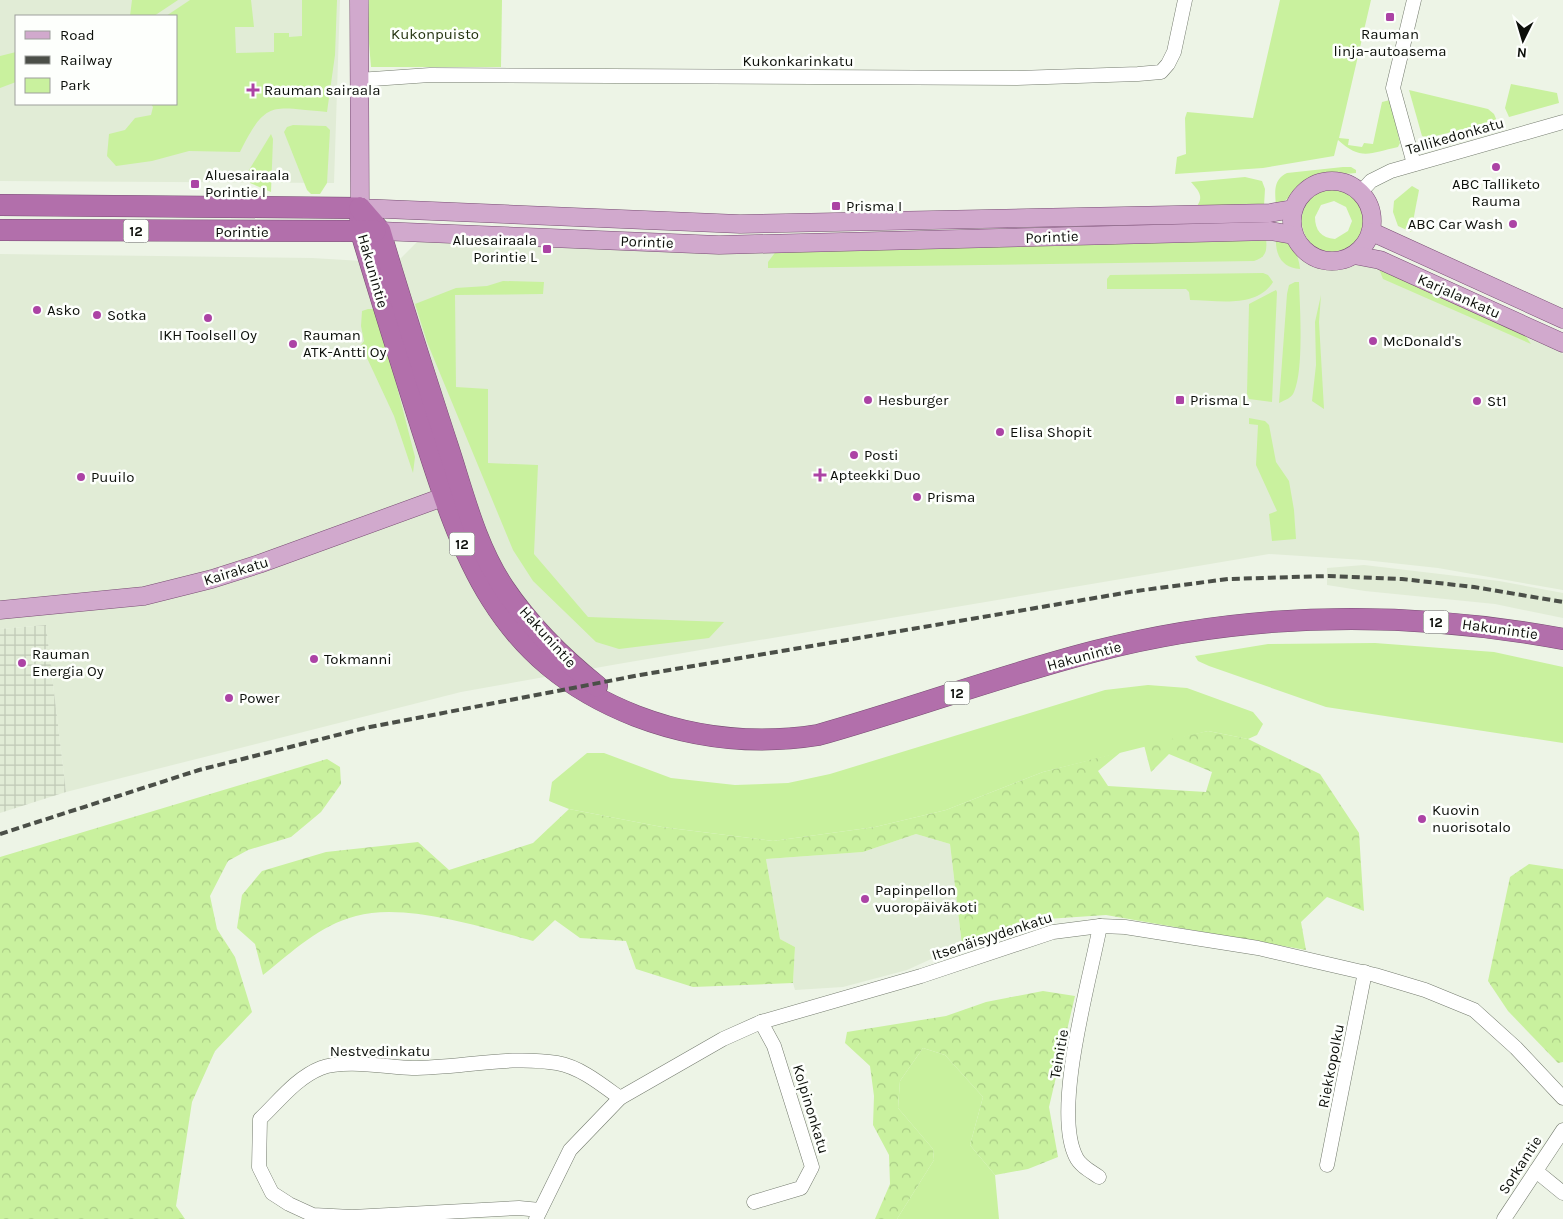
<svg xmlns="http://www.w3.org/2000/svg" width="1563" height="1219" font-family="Karla,sans-serif">
<defs>
<pattern id="industrial-grid" width="8" height="8" patternUnits="userSpaceOnUse" patternTransform="scale(1.25)"><rect width="8" height="8" fill="#e1ecd6"/><path d="M0 4h8M4 0v8" fill="none" stroke="#c0c9b6"/></pattern>
<pattern id="forest-crowns" width="20" height="18" patternUnits="userSpaceOnUse" patternTransform="scale(1.25)"><rect width="20" height="18" fill="#c9f19e"/><path d="M2 6a3 3 0 1 1 6 0M12 15a3 3 0 1 1 6 0" fill="none" stroke="#abcd87"/></pattern>
</defs>
<rect width="100%" height="100%" fill="#edf4e6"/>
<g fill="#e1ecd6" fill-rule="evenodd">
<path d="M0,0H340L334,183L0,181ZM16,16H176V104H16Z"/>
<path d="M1266,237L1288,243L1304,261L1322,269H1336L1350,264L1379,269L1525,335L1563,354V590L1438,568L1364,560L1269,554L618,664L461,692L66,792L46,625L0,629V254L312,258L396,263L418,241L711,253Z"/>
<path d="M1364,565L1499,581L1563,593V618L1495,604L1365,591L1327,585V568Z"/>
<path d="M916,834L950,844L962,945L907,970L843,987L795,990L793,983L795,947L780,939L766,859L863,852Z"/>
</g>
<path fill="url(#industrial-grid)" d="M46,625L66,792L0,813V629Z"/>
<g fill="#c9f19e" fill-rule="evenodd">
<path d="M132,0H178L154,16H130Z"/>
<path d="M190,0H251L254,27H235L236,53L274,52V33H289V37L302,36V0H337L335,55L327,112C272,108 267,98 240,152L189,151L152,161L116,166L107,156L109,134L125,130L135,118L151,115L153,107L151,104H176V16H166Z"/>
<path d="M369,0H502L501,67H371L368,31Z"/>
<path d="M1280,0H1371L1339,138L1349,139L1348,145L1362,147L1364,143L1373,144L1382,102L1390,100L1400,143L1398,147C1370,153 1361,161 1338,140L1334,156L1263,168L1175,174L1177,157L1186,154L1185,118L1187,112L1253,118Z"/>
<path d="M16,52V82L0,88V56Z"/>
<path d="M1511,84L1557,93L1559,103L1509,117L1505,108Z"/>
<path d="M1409,90L1488,109L1494,114L1497,121L1427,138L1422,136Z"/>
<path d="M293,125L326,126L330,130L327,183L320,194H311L307,190L284,132L287,127Z"/>
<path d="M271,134L273,139L271,192L250,183L246,175Z"/>
<path d="M1343,167H1351L1356,170V173C1341,175 1327,171 1313,177C1298,183 1293,200 1276,205C1275,191 1273,180 1287,173Z"/>
<path d="M1245,177L1262,181L1265,189L1264,206L1196,207C1205,197 1198,190 1191,182Z"/>
<path d="M1412,186L1419,190L1411,232L1398,226L1393,212L1394,201Z"/>
<path d="M1334,188C1352,191 1367,206 1364,226C1362,236 1354,245 1345,249C1301,266 1280,197 1334,188ZM1334,201L1346,207L1352,221L1348,231L1335,239C1321,238 1315,230 1315,217L1321,205Z"/>
<path d="M1266,237C1267,250 1267,257 1254,261L768,268V262L777,250Z"/>
<path d="M1276,238C1292,244 1298,251 1300,269C1282,268 1275,255 1276,238Z"/>
<path d="M1379,269L1525,335L1531,344L1383,279Z"/>
<path d="M1263,273L1268,275L1273,282C1256,309 1217,300 1190,300L1189,292L1186,289H1107V279L1110,275Z"/>
<path d="M503,281L544,282L543,294L455,295L456,387L488,389V463L538,465L534,554L588,617L724,622L709,638L619,649L596,642L533,581L513,550L427,342L415,304L456,288L487,286Z"/>
<path d="M1295,282H1299C1300,308 1304,370 1294,392C1292,398 1285,400 1279,403L1287,294L1289,285Z"/>
<path d="M1276,290L1277,292L1272,402L1249,399L1247,394L1249,304Z"/>
<path d="M1321,295L1319,322L1324,409L1312,401L1316,365L1315,322Z"/>
<path d="M368,309H377L415,457L413,473L394,416L361,345L364,341L361,326L362,311Z"/>
<path d="M1249,418L1265,421L1269,425L1276,462L1289,481L1294,510L1296,539L1272,541L1269,514L1277,511L1256,465L1258,425L1249,424Z"/>
<path d="M1375,643L1494,652L1563,667V743L1326,707L1209,666L1198,661L1195,656L1268,644Z"/>
<path d="M1148,685L1187,688L1253,712L1263,724L1257,735L1248,739L1208,731L1043,772L946,810L875,827L773,841L662,827L569,809L549,801L552,782L587,753H604L671,778L735,785L788,783L830,774L1105,690Z"/>
<path d="M923,1048L945,1055L983,1097L970,1145L995,1175L999,1219H897L934,1160L933,1149L898,1108L900,1081Z"/>
</g>
<g fill="url(#forest-crowns)">
<path d="M1208,731L1248,739L1320,774L1359,833L1364,911L1327,897L1301,922L1306,950L1106,915L1047,919L995,933L962,945L950,844L916,834L863,852L766,859L780,939L795,947L793,983L693,987L636,969L626,941L580,938L555,920L533,941C485,928 405,902 356,916C320,925 292,952 263,975L255,944L237,928L242,895L262,871L326,852L418,842L449,870L533,843L569,809L662,827L773,841L875,827L946,810L1043,772L1121,752L1098,771L1108,786L1206,792L1212,772L1169,754L1151,772L1144,745Z"/>
<path d="M327,759L340,767L341,784L321,812L291,837L248,850L228,861L210,896L217,929L235,957L252,1012L215,1051L192,1102L176,1206L185,1219H0V857Z"/>
<path d="M1529,864L1563,869V1062L1558,1063L1508,1011L1488,981L1510,877Z"/>
<path d="M1043,991L1075,996L1049,1107L1058,1157L1028,1169L995,1175L970,1145L983,1097L945,1055L923,1048L900,1081L898,1108L933,1149L934,1160L897,1219H875L890,1184L889,1155L873,1125L874,1096L870,1066L845,1043L847,1032L946,1016L986,1002Z"/>
</g>
<g fill="none" stroke-linecap="round" stroke-linejoin="round">
<g stroke="#747b6e" stroke-width="15">
<g id="minor">
<path d="M358,80L430,75L1017,78L1138,74L1161,72L1168,64L1174,52L1185,0"/>
<path d="M1414,164L1393,88L1414,0"/>
<path d="M1361,192L1371,181L1391,171L1563,122"/>
<path d="M1327,1165L1365,972"/>
<path d="M1536,1171L1563,1193"/>
<path d="M1099,1177C1092,1172 1080,1166 1076,1157C1052,1110 1090,980 1100,926"/>
<path d="M754,1202L801,1188L812,1167L774,1046L761,1022"/>
<path d="M540,1210L519,1208L352,1217L313,1215L289,1204L272,1193L259,1167L260,1119C279,1101 296,1078 321,1068C344,1059 387,1067 412,1068C460,1068 509,1055 557,1063C580,1067 601,1084 620,1098"/>
<path d="M536,1219L570,1150L620,1098L723,1039L761,1022L921,976L1053,932L1100,926L1125,927L1258,948L1375,975L1425,990L1474,1010L1516,1048L1563,1098"/>
<path d="M1504,1219L1563,1130"/>
</g>
</g>
<g stroke="#784d73" stroke-width="19">
<g id="major">
<path d="M359,0L360,208L740,224L1270,213L1293,209"/>
<circle cx="1332" cy="221" r="40"/>
<path d="M380,231L719,245L1271,231L1293,235"/>
<path d="M1372,232L1563,319"/>
<path d="M1354,255L1380,260L1563,343"/>
<path d="M0,610L144,596L212,579L259,564L457,492"/>
</g>
</g>
<g stroke="#784d73" stroke-width="22">
<g id="highway">
<path d="M0,205L360,208"/>
<path d="M360,208L361,232C380,296 400,359 420,423C462,555 495,661 636,716C696,739 755,745 818,735C911,709 1002,675 1096,651C1251,611 1407,610 1563,639"/>
<path d="M360,208L380,231C401,303 424,373 447,444C463,492 475,545 504,588C529,625 562,658 597,686"/>
<path d="M0,230L375,231"/>
</g>
</g>
<use href="#minor" stroke="#fff" stroke-width="14"/>
<use href="#major" stroke="#d1a9cd" stroke-width="18"/>
<use href="#highway" stroke="#b26fab" stroke-width="21"/>
<path stroke="#4b4f48" stroke-width="4" stroke-dasharray="8 4" stroke-linecap="butt" d="M0,834L199,770L365,728L640,675L1136,591L1228,579L1328,576L1402,579L1474,587L1563,602"/>
</g>
<g fill="#ac43a5" stroke="#fdfffc" stroke-width="2">
<rect x="1385" y="12" width="10" height="10" rx="2.5"/>
<path d="M250.5 82.5h5v5h5v5h-5v5h-5v-5h-5v-5h5z"/>
<circle cx="1496" cy="167" r="5"/>
<rect x="190" y="179" width="10" height="10" rx="2.5"/>
<rect x="831" y="201" width="10" height="10" rx="2.5"/>
<circle cx="1513" cy="224" r="5"/>
<rect x="542" y="244" width="10" height="10" rx="2.5"/>
<circle cx="37" cy="310" r="5"/>
<circle cx="97" cy="315" r="5"/>
<circle cx="208" cy="318" r="5"/>
<circle cx="1373" cy="341" r="5"/>
<circle cx="293" cy="344" r="5"/>
<circle cx="868" cy="400" r="5"/>
<rect x="1175" y="395" width="10" height="10" rx="2.5"/>
<circle cx="1477" cy="401" r="5"/>
<circle cx="1000" cy="432" r="5"/>
<circle cx="854" cy="455" r="5"/>
<path d="M817.5 467.5h5v5h5v5h-5v5h-5v-5h-5v-5h5z"/>
<circle cx="81" cy="477" r="5"/>
<circle cx="917" cy="497" r="5"/>
<circle cx="314" cy="659" r="5"/>
<circle cx="22" cy="663" r="5"/>
<circle cx="229" cy="698" r="5"/>
<circle cx="1422" cy="819" r="5"/>
<circle cx="865" cy="899" r="5"/>
</g>
<g text-anchor="middle" stroke-width="5" stroke-linejoin="round" paint-order="stroke">
<g fill="#fdfffc" stroke="#545753" stroke-width="1">
<rect x="123.5" y="219.5" width="25" height="23" rx="4"/>
<rect x="449.5" y="532.5" width="25" height="23" rx="4"/>
<rect x="1423.5" y="610.5" width="25" height="23" rx="4"/>
<rect x="944.5" y="681.5" width="25" height="23" rx="4"/>
</g>
<g font-size="14" font-weight="bold" fill="#0c0f0a">
<text x="136" y="236">12</text>
<text x="462" y="549">12</text>
<text x="1436" y="627">12</text>
<text x="957" y="698">12</text>
</g>
<g font-size="15" fill="#243310" stroke="#fdfffc">
<text x="435" y="39">Kukonpuisto</text>
</g>
<g font-size="15" fill="#0c0f0a" stroke="#fdfffc" text-anchor="start">
<text x="1390" y="39" text-anchor="middle">Rauman<tspan x="1390" dy="17">linja-autoasema</tspan></text>
<text x="264" y="95">Rauman sairaala</text>
<text x="205" y="180">Aluesairaala<tspan x="205" dy="17">Porintie I</tspan></text>
<text x="1496" y="189" text-anchor="middle">ABC Talliketo<tspan x="1496" dy="17">Rauma</tspan></text>
<text x="846" y="211">Prisma I</text>
<text x="1503" y="229" text-anchor="end">ABC Car Wash</text>
<text x="537" y="245" text-anchor="end">Aluesairaala<tspan x="537" dy="17">Porintie L</tspan></text>
<text x="47" y="315">Asko</text>
<text x="107" y="320">Sotka</text>
<text x="208" y="340" text-anchor="middle">IKH Toolsell Oy</text>
<text x="303" y="340">Rauman<tspan x="303" dy="17">ATK-Antti Oy</tspan></text>
<text x="1383" y="346">McDonald's</text>
<text x="878" y="405">Hesburger</text>
<text x="1190" y="405">Prisma L</text>
<text x="1487" y="406">St1</text>
<text x="1010" y="437">Elisa Shopit</text>
<text x="864" y="460">Posti</text>
<text x="830" y="480">Apteekki Duo</text>
<text x="91" y="482">Puuilo</text>
<text x="927" y="502">Prisma</text>
<text x="32" y="659">Rauman<tspan x="32" dy="17">Energia Oy</tspan></text>
<text x="324" y="664">Tokmanni</text>
<text x="239" y="703">Power</text>
<text x="1432" y="815">Kuovin<tspan x="1432" dy="17">nuorisotalo</tspan></text>
<text x="875" y="895">Papinpellon<tspan x="875" dy="17">vuoropäiväkoti</tspan></text>
</g>
<g font-size="15" fill="#0c0f0a" stroke="#fdfffc">
<text x="798" y="66">Kukonkarinkatu</text>
<text transform="translate(1455 136) rotate(-16)" y="5">Tallikedonkatu</text>
<text x="242" y="237">Porintie</text>
<text transform="translate(1052 237) rotate(-2)" y="5">Porintie</text>
<text transform="translate(647 242) rotate(2)" y="5">Porintie</text>
<text transform="translate(373 271) rotate(74)" y="5">Hakunintie</text>
<text transform="translate(1459 296) rotate(24)" y="5">Karjalankatu</text>
<text transform="translate(236 571) rotate(-17)" y="5">Kairakatu</text>
<text transform="translate(1500 629) rotate(8)" y="5">Hakunintie</text>
<text transform="translate(548 637) rotate(48)" y="5">Hakunintie</text>
<text transform="translate(1084 656) rotate(-15)" y="5">Hakunintie</text>
<text transform="translate(992 936) rotate(-18)" y="5">Itsenäisyydenkatu</text>
<text x="380" y="1056">Nestvedinkatu</text>
<text transform="translate(1059 1054) rotate(-80)" y="5">Teinitie</text>
<text transform="translate(1331 1066) rotate(-79)" y="5">Riekkopolku</text>
<text transform="translate(811 1109) rotate(73)" y="5">Kolpinonkatu</text>
<text transform="translate(1520 1165) rotate(-57)" y="5">Sorkantie</text>
</g>
</g>
<rect x="15" y="15" width="162" height="90" fill="#fdfffc" stroke="#9d9f9b"/>
<rect x="25" y="31" width="25" height="8" fill="#d1a9cd" stroke="#9d9f9b"/>
<text x="60" y="40" font-size="15" fill="#0c0f0a">Road</text>
<rect x="25" y="56" width="25" height="8" fill="#4b4f48" stroke="#9d9f9b"/>
<text x="60" y="65" font-size="15" fill="#0c0f0a">Railway</text>
<rect x="25" y="78" width="25" height="15" fill="#c9f19e" stroke="#9d9f9b"/>
<text x="60" y="90" font-size="15" fill="#0c0f0a">Park</text>
<g transform="translate(1523 40) rotate(185)" stroke="#fdfffc" stroke-width="4" paint-order="stroke">
<path d="M0-4L9 19L0 12L-9 19Z" fill="#0c0f0a"/>
<text y="-8" font-size="14" font-weight="bold" text-anchor="middle" fill="#0c0f0a">N</text>
</g>
</svg>
